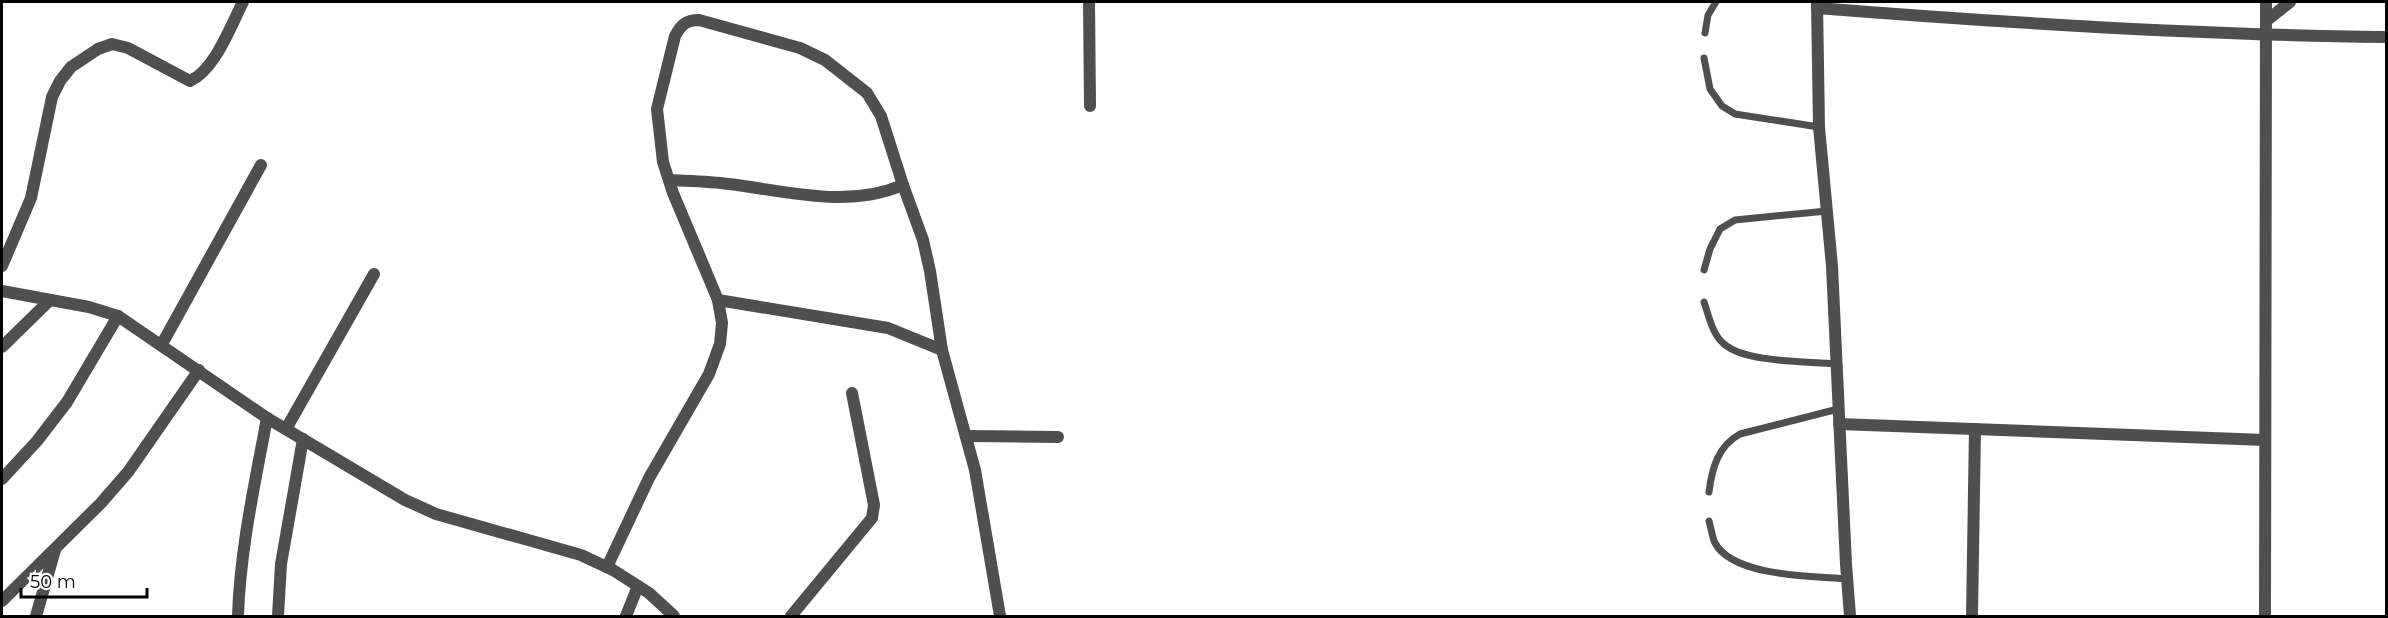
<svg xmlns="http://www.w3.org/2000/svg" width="2388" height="618" font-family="Montserrat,sans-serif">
<rect width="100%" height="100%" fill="#fff"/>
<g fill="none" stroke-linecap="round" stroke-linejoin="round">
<g stroke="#4f4f4f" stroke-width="7">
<path d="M1705,33L1708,15L1716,2"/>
<path d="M1704,58L1710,89L1722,106L1735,114L1819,127"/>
<path d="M1704,270L1710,249L1720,229L1735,220L1827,211"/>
<path d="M1704,302C1709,316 1712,334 1724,344C1746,363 1807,361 1836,364"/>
<path d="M1709,492C1712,468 1718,446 1740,434L1838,409"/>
<path d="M1709,521C1711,527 1712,537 1715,543C1733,577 1814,576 1847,579"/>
</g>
<g stroke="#4f4f4f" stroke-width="12">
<path d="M1089,2L1090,106"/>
<path d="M1817,2L1819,127L1832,266L1846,564L1850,616"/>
<path d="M1817,8C2006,23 2196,35 2386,37"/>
<path d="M2266,21L2290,2"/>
<path d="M669,180C689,181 710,181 729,184C788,191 846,209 903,185"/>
<path d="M2,266L31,198L52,97L60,81L71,67L98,49L112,44L128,48L190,81C215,70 231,25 243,2"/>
<path d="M2,291L89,307L118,316L267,418L405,500L436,514L581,555L613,570L649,593L674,616"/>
<path d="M718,300L888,328L942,350"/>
<path d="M162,344L261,165"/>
<path d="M2,347L50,300"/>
<path d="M1839,424L2265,440"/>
<path d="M286,429L374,274"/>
<path d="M967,436L1058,437"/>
<path d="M2,479L37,441L67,402L118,316"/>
<path d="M607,567L649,478L709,374L720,344L722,323L718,300L673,193L663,162L657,109L675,36C681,25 686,20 699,20L800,48L825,60L867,93L881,116L903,185L923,240L930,271L942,350L975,470L1000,616"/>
<path d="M2,601L101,503L128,472L199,370"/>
<path d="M36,616L55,550"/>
<path d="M238,616C240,550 255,483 267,418"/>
<path d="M278,616L281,564L303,439"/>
<path d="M626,616L638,586"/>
<path d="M791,616L872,518L874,505L852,393"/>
<path d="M1972,616L1975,429"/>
<path d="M2265,616L2266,2"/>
</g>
</g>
<rect width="2388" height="618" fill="none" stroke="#000000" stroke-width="6"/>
<path d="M21 588v9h126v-9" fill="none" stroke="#000000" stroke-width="3"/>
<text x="30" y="588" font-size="18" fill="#000000" stroke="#ffffff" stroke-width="4.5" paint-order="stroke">50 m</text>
</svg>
